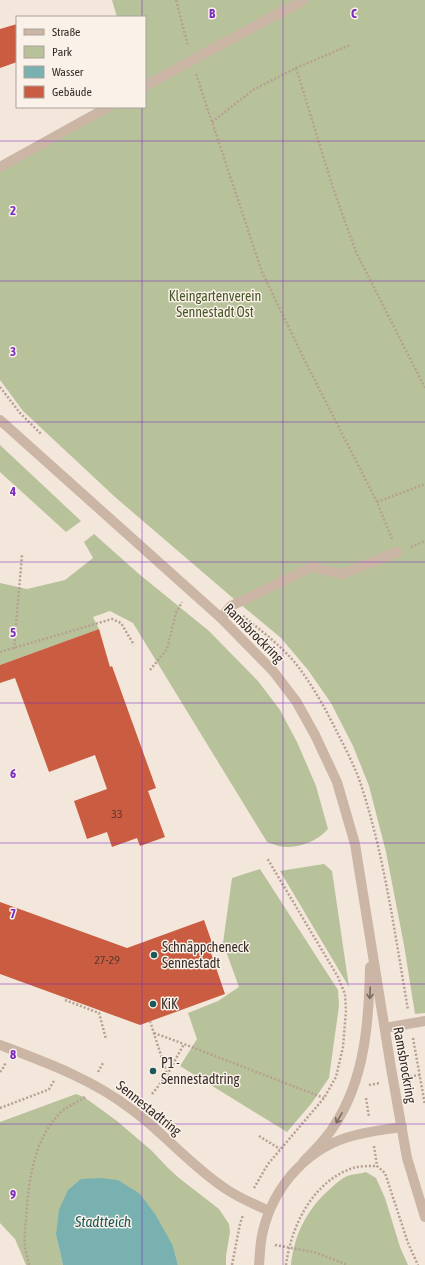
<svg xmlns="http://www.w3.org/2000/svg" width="425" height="1265" font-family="'Asap Condensed',sans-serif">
<rect width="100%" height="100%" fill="#f3e7db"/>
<g fill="#b7c29a">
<path d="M112,0H425V1013L415,1014L404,945L386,852L369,786L353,746L331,703L308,670L281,638L234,599L115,497L23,411L0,380V171L116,107H145V17H117Z"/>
<path d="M0,445L81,521L66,532L0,472Z"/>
<path d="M94,534L139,574L209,631L258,681L280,710L297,742L316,786L328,829C317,841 302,847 286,847C280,847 273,844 267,842L133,623L110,611L93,617L99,629L0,665V583L27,589L65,580L93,558L84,542Z"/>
<path d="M324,864L332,871L349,987L280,871Z"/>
<path d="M260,869L338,990L339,1006L329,1078L311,1104L287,1132L180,1066L197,1039L188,1013L218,1001L239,987L223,943L232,878Z"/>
<path d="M76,1094L84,1097L117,1121L152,1151L168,1168L179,1178L219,1209L229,1224L230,1232L226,1256V1265H178L173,1246L56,1235L63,1265H26L15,1239L0,1223V1122Z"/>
<path d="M366,1172L376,1178L385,1198L400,1247L408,1265H291C294,1235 307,1209 330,1189C335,1184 341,1179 347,1176C353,1174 360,1174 366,1172Z"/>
</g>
<path fill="#79b1b1" d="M99,1178L118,1180L140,1194L155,1214L173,1246L178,1265H63L56,1235L59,1210L68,1190L81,1179Z"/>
<g fill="#ca5d41">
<path d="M17,24V62L0,68V29Z"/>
<path d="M99,629L110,667L112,666L156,788L148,791L165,837L140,846L137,838L112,847L107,832L87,839L74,801L107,789L95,755L49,772L15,678L0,683V665Z"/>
<path d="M0,902L127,948L204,920L215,951L211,953L225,994L140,1025L0,974Z"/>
</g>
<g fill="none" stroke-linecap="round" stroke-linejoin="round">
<g stroke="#b7a091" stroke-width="2.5" stroke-dasharray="2 2" stroke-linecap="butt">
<path d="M176,0L188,46"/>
<path d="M296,68L333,188L356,252L425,388"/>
<path d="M196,74L262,272L307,365L377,502L392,539"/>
<path d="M212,122L253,90L296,68L350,45"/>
<path d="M0,387L20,413L42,435"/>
<path d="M377,502L425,484"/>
<path d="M411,547L425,541"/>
<path d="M243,616C264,633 287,650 302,672C315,690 326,710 336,730C345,748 356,768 362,788C385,859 395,935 408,1010"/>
<path d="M14,649L22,555"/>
<path d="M0,652L112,619L121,623L134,645"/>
<path d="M150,670L167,649L176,613L182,602"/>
<path d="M65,1000L99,1013L106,1039"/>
<path d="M150,1021L167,1074"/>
<path d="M154,1033L184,1044"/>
<path d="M413,1038L425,1105"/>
<path d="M0,1072L3,1068L6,1062"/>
<path d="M98,1072L103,1063"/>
<path d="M406,1077L420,1075"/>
<path d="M369,1085L380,1083"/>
<path d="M152,1094L167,1075L184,1044L324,1098"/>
<path d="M366,1098L369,1117"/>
<path d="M0,1108L45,1091L49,1089L54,1081"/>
<path d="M259,1136L280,1149"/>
<path d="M374,1146L377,1166L385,1173L408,1243L418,1265"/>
<path d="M254,1188L268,1164L324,1098L336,1077L343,1047L346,1011L345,994L338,977L267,858"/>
<path d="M275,1245L314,1252L348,1265"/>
<path d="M29,1265C28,1259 26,1253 25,1247C24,1238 25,1229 26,1220C28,1183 33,1142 59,1114C67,1106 77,1103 85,1097"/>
<path d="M232,1265L240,1224L243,1215"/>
<path d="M286,1265C291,1226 313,1181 353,1168C360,1166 369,1166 377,1166"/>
</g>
<g stroke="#cbb6a6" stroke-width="10">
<path d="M145,86L192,60L304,0"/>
<path d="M0,167L108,107"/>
<path d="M0,420L221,618L273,671L296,701L315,735L337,782L355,844L391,1068L407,1158L425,1217"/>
<path d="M221,618L231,606L312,567L342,574L397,552"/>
<path d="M385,1028L425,1021"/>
<path d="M0,1045C45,1062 92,1079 131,1109C164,1133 191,1166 226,1189C239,1198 254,1204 269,1211"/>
<path d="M304,1161C315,1150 326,1139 334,1126C365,1080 369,1021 370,967"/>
<path d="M259,1265C260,1254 260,1242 263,1231C274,1185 309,1146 356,1135C371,1131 387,1129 402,1127"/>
</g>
</g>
<defs><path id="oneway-shaft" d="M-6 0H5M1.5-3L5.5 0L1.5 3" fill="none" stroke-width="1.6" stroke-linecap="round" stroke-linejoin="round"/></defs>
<g stroke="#7a6a61">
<use href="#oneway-shaft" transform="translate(370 993) rotate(92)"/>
<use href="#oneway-shaft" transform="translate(339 1118) rotate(120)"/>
</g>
<path fill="none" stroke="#7b2cbf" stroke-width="1" stroke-opacity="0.55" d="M142,0V17M283,0V1265M142,107V1265M0,141H425M0,281H425M0,422H425M0,562H425M0,703H425M0,843H425M0,984H425M0,1124H425"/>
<g fill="#1b595a" stroke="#faf1e8" stroke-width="1.5">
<circle cx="154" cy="955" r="4"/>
<circle cx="153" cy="1004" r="4"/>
<circle cx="153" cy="1071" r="4"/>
</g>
<g text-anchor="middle" stroke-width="3" stroke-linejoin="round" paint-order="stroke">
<g font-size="12" fill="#5c382e">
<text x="117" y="818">33</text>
<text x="107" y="964">27-29</text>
</g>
<g font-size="14" fill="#48572a" stroke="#faf1e8">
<text x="215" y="301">Kleingartenverein<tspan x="215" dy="16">Sennestadt Ost</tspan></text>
</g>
<g font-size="14" fill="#372c28" stroke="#faf1e8">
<text transform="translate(254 633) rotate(45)" y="5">Ramsbrockring</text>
<text transform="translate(405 1065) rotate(80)" y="5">Ramsbrockring</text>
<text transform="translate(149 1108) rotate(39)" y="5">Sennestadtring</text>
</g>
<g font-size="14" fill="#372c28" stroke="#faf1e8" text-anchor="start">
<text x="162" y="952">Schnäppcheneck<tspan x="162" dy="16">Sennestadt</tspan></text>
<text x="161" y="1009">KiK</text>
<text x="161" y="1068">P1 -<tspan x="161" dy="16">Sennestadtring</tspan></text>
</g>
<g font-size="15" font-style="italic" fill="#1b595a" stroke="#faf1e8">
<text x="103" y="1227">Stadtteich</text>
</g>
</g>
<g font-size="13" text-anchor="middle" font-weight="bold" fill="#7b2cbf" stroke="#faf1e8" stroke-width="3" stroke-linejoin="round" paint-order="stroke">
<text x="212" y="18">B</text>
<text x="354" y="18">C</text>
<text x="13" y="215">2</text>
<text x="13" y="356">3</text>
<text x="13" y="496">4</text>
<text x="13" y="637">5</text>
<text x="13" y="778">6</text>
<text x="13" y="918">7</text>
<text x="13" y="1059">8</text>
<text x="13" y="1199">9</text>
</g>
<rect x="16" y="16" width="130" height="92" fill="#faf1e8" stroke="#aca29b"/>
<rect x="24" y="29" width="20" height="6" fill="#cbb6a6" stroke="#aca29b"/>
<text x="52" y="36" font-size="12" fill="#372c28">Straße</text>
<rect x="24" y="46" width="20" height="12" fill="#b7c29a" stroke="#aca29b"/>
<text x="52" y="56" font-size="12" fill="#372c28">Park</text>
<rect x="24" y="66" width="20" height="12" fill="#79b1b1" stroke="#aca29b"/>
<text x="52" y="76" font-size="12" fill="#372c28">Wasser</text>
<rect x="24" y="86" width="20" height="12" fill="#ca5d41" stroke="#aca29b"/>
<text x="52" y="96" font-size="12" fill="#372c28">Gebäude</text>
</svg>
